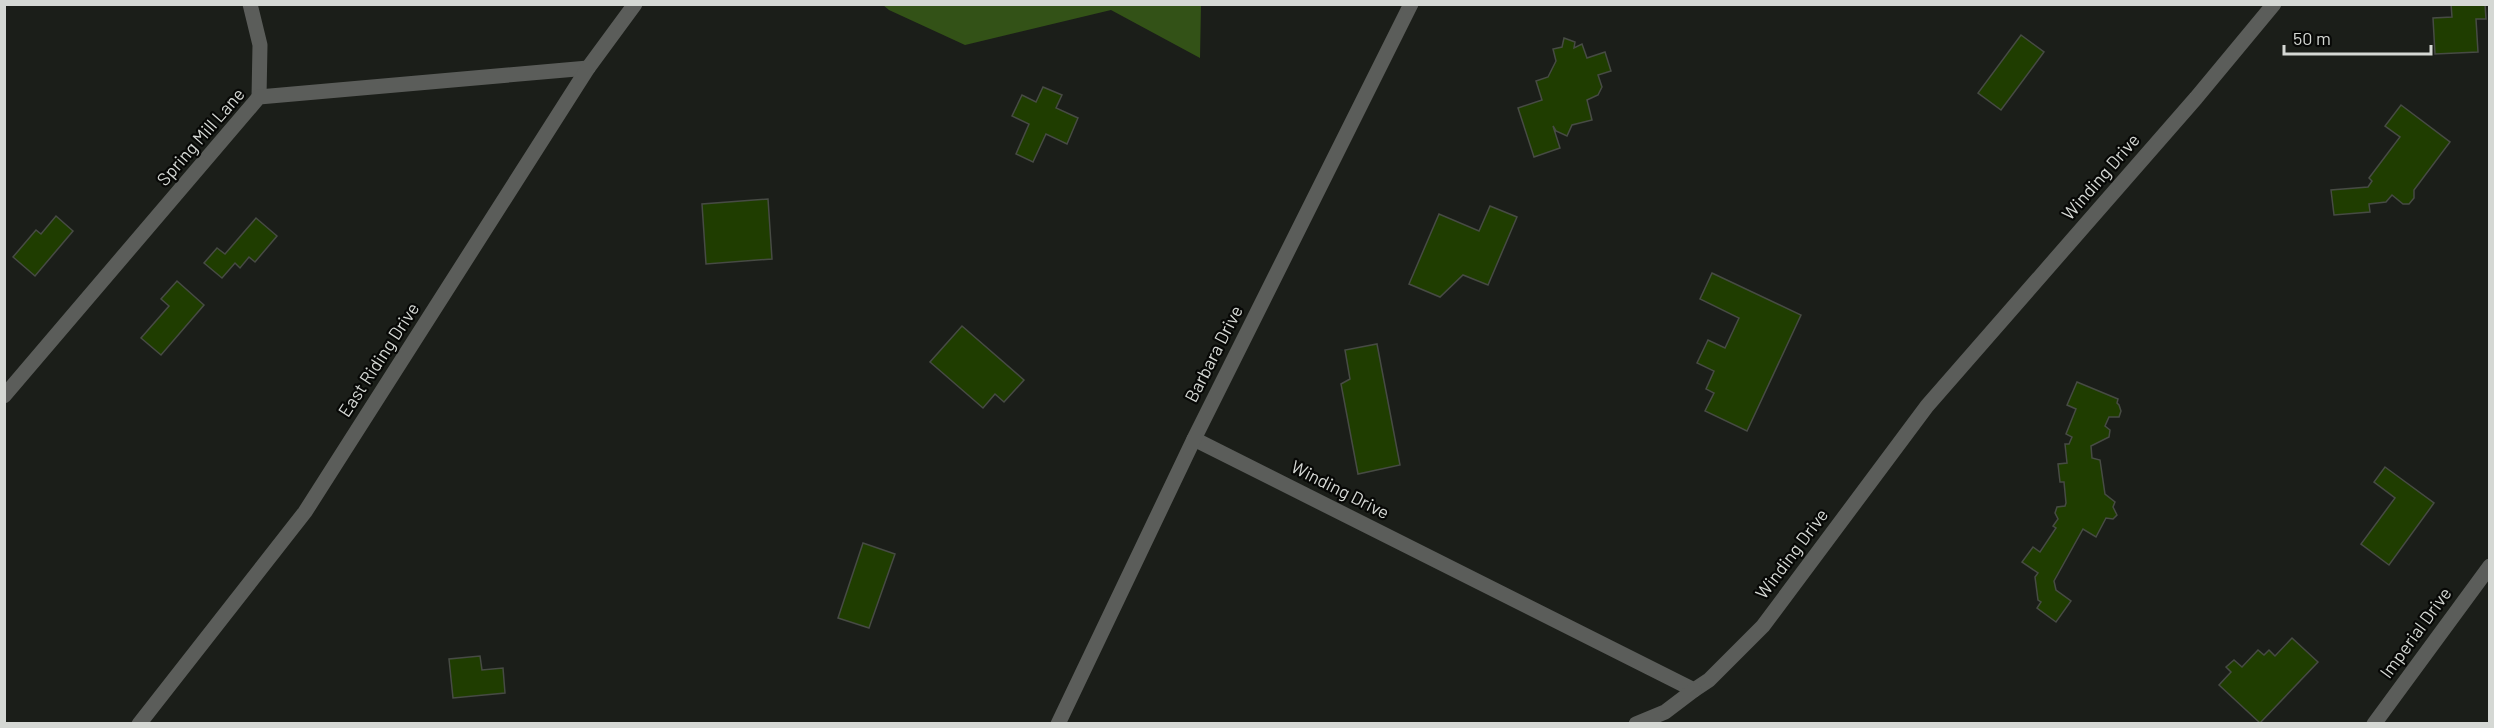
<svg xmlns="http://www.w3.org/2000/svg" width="2494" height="728" font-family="Barlow,sans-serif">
<rect width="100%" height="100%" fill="#1b1e19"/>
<path fill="#335217" d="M883,5H1201L1200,58L1111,10L965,45L889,10Z"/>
<g fill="#1f3d00" stroke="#474b44" stroke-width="1.5">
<path d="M2451,4H2485L2486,19H2476L2478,52L2435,54L2433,18L2452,17Z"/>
<path d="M2021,35L2044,52L2001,110L1978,93Z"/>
<path d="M1564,38L1575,42L1574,48L1582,44L1587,58L1605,52L1611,71L1598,75L1602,87L1598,95L1587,100L1592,120L1572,125L1567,136L1556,131L1553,126L1560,148L1534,157L1518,108L1542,100L1536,81L1548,77L1556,61L1553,49L1562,47Z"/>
<path d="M1043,87L1062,95L1056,108L1078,118L1067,144L1046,134L1033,162L1016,154L1029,124L1012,116L1022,95L1036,102Z"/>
<path d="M2401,105L2450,142L2414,190V198L2409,204H2403L2392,195L2386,202L2369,204L2370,212L2334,215L2331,190L2368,187L2372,181L2369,178L2400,137L2385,126Z"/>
<path d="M768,199L772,259L706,264L702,204Z"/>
<path d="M1490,206L1517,217L1488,285L1463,275L1440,297L1409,284L1439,214L1479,231Z"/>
<path d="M56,216L73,231L35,276L13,257L36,230L41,234Z"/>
<path d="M256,218L277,236L255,262L249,257L240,268L235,263L222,278L204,263L217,248L225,254Z"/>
<path d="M1712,273L1801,315L1747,431L1705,411L1714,393L1706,389L1714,371L1697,363L1708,340L1725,348L1739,318L1700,299Z"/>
<path d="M177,281L204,305L161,355L141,338L169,306L161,299Z"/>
<path d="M962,326L1024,380L1004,402L995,394L983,408L930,362Z"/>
<path d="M1377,344L1400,465L1358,474L1341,384L1350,379L1345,350Z"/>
<path d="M2077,382L2118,399L2117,403L2119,405L2121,411L2119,417H2109L2105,426L2110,430L2109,437L2091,446L2092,458L2100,460L2105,494L2115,502L2113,507L2117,515L2113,519L2106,518L2096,537L2083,529L2054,581L2056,590L2071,601L2056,622L2037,608L2041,602L2038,600L2035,577L2038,573L2022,562L2033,547L2040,552L2056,528L2053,526L2058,519L2055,513L2057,507L2065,506L2066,503L2064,482H2060L2058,464L2067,463L2065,444H2069L2072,437L2066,434L2076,409L2067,405Z"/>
<path d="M2385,467L2434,503L2389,565L2361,544L2395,498L2374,482Z"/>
<path d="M863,543L895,554L869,628L838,618Z"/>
<path d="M2292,638L2318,662L2260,723L2219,685L2231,672L2226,667L2234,660L2242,667L2258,650L2264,655L2269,650L2275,656Z"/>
<path d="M480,656L482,670L503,668L505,693L453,698L449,659Z"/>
</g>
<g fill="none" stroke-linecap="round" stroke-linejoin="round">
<g stroke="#5b5d5a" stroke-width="15">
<path d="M250,4L260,45L259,97"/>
<path d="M4,396L259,97L588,68"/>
<path d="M1194,439L1694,690L1709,680L1763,626L1927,406L2196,98L2274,4"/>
<path d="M139,724L305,512L588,68L635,4"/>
<path d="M1058,724L1194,439L1411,4"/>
<path d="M1636,724L1665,712L1694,690"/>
<path d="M2374,724L2490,566"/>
</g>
</g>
<g text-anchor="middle" stroke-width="4.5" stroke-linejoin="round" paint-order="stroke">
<g font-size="18" fill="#d5d8d4" stroke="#070806">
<text transform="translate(201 137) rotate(-49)" y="6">Spring Mill Lane</text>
<text transform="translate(2101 177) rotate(-49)" y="6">Winding Drive</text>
<text transform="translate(1214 354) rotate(-63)" y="6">Barbara Drive</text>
<text transform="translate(379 360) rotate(-57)" y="6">East Riding Drive</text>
<text transform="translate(1340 490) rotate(27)" y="6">Winding Drive</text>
<text transform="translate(1792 554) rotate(-53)" y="6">Winding Drive</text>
<text transform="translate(2416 633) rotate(-54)" y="6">Imperial Drive</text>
</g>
</g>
<rect width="2494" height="728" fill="none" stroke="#d5d8d4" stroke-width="12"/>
<path d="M2284 45v9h147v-9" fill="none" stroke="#d5d8d4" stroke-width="3"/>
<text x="2293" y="45" font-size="18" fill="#d5d8d4" stroke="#070806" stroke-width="4.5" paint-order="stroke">50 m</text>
</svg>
